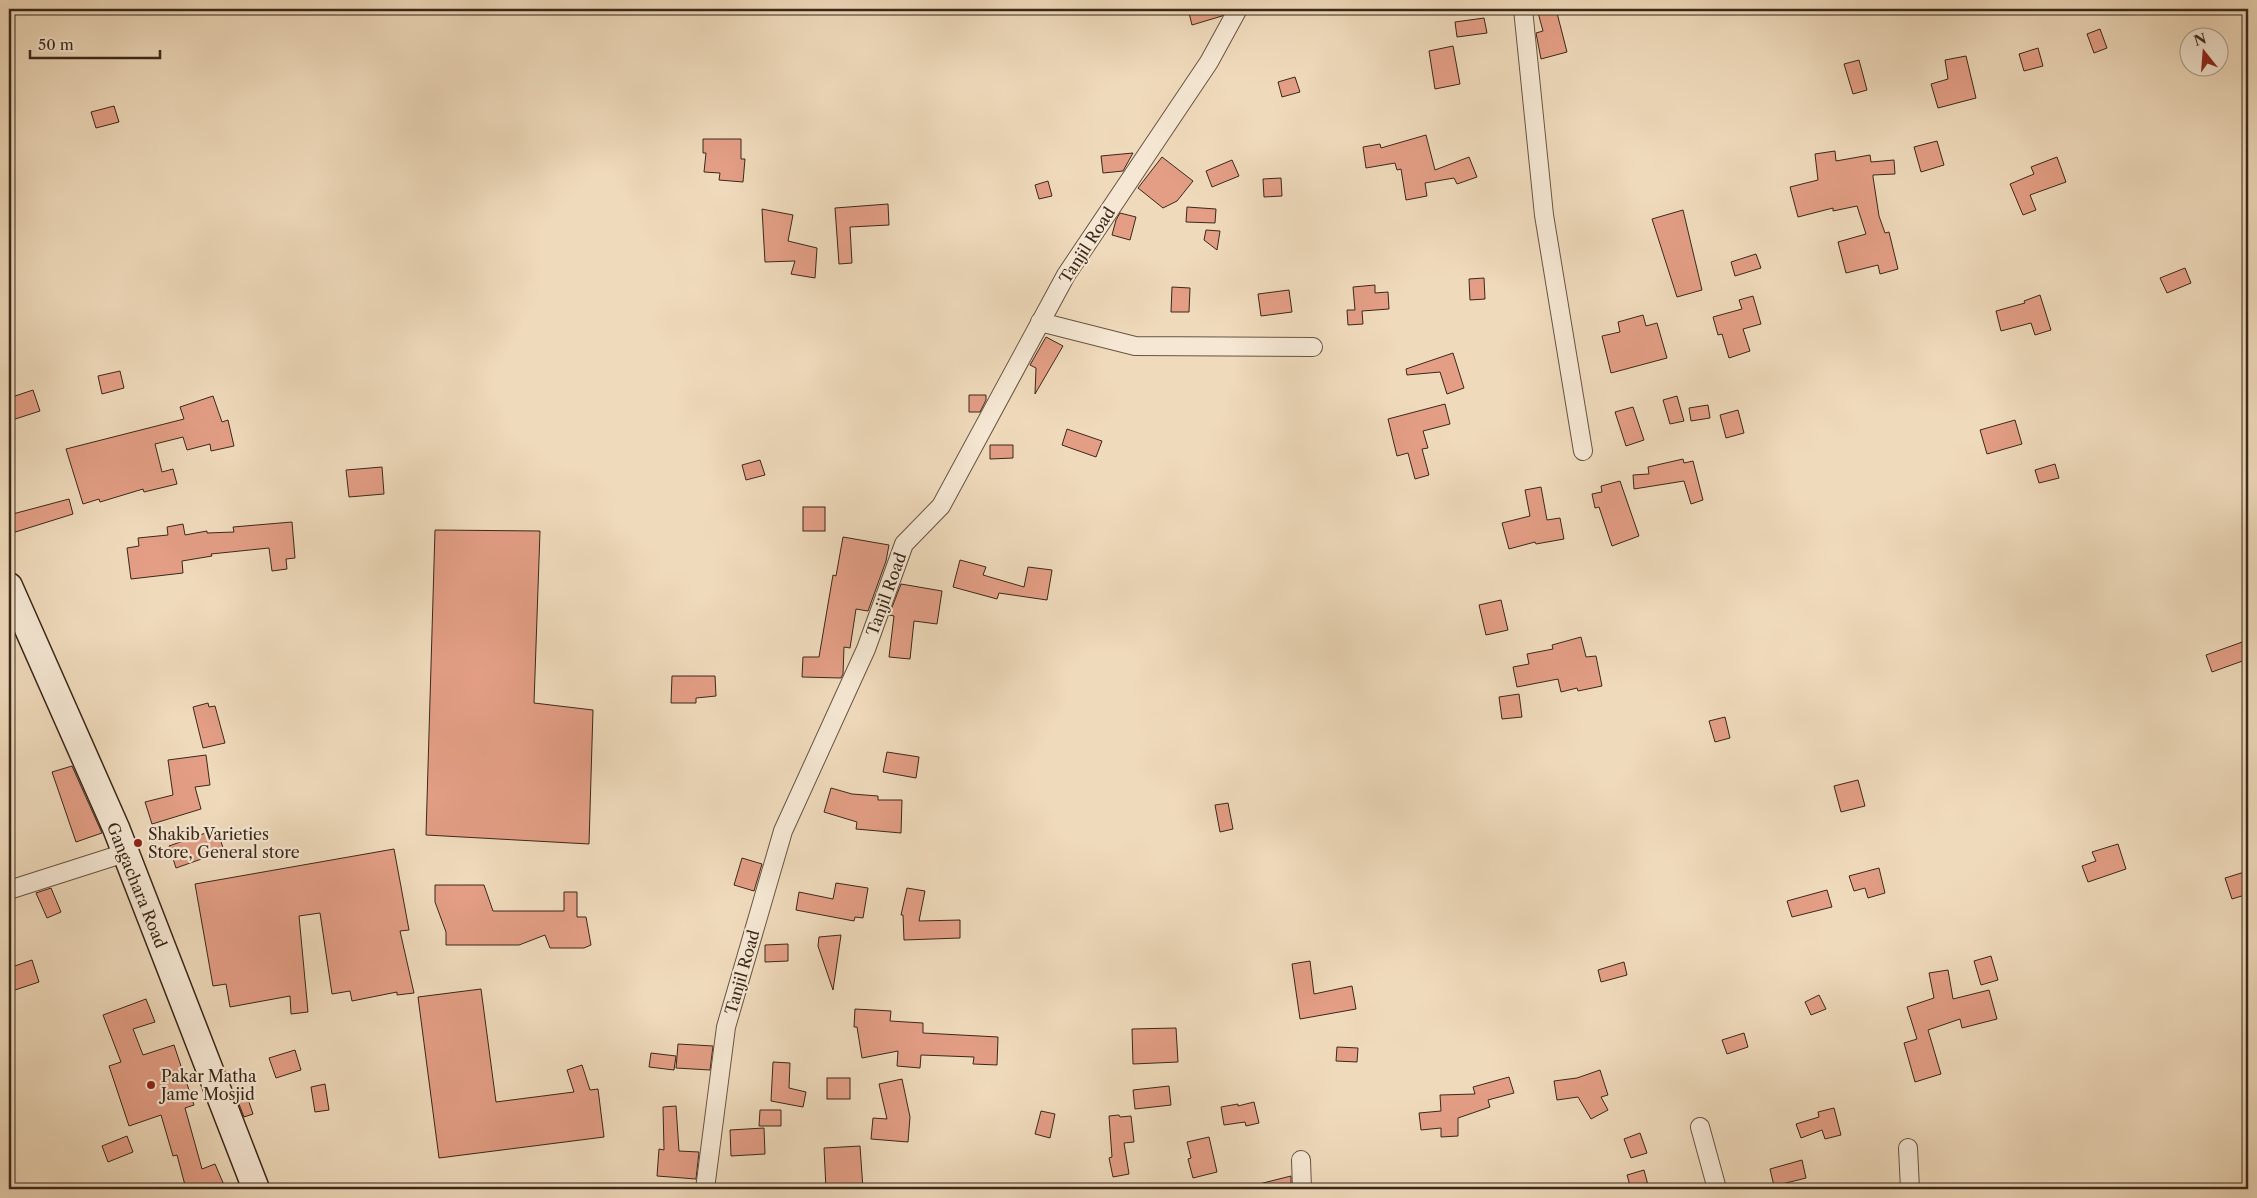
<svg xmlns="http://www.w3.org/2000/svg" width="2257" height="1198" font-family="'Libre Caslon Text',serif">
<rect width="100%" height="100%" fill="#efdabb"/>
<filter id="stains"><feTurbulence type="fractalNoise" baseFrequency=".004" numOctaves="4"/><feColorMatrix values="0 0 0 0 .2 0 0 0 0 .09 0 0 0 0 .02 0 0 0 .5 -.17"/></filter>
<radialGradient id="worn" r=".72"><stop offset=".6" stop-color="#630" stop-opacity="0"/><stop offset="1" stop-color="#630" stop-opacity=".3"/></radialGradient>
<g fill="#e39e85" stroke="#3a281a">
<path d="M1188,9H1226L1222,16L1192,25Z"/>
<path d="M1537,9H1556L1567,52L1541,59L1536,33L1543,31Z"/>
<path d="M1484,18L1487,33L1457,37L1455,22Z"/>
<path d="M2100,29L2107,48L2094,53L2087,34Z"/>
<path d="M1453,46L1460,84L1435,89L1429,51Z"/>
<path d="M2038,48L2043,66L2024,71L2019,54Z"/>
<path d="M1966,56L1976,98L1938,108L1931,84L1948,79L1945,60Z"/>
<path d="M1859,60L1867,90L1853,94L1844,64Z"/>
<path d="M1295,77L1300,92L1282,97L1278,82Z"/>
<path d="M114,106L119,122L96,128L91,112Z"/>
<path d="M1426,135L1435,170L1469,157L1477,177L1457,184L1454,178L1425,183L1427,196L1406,200L1401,169L1397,170L1395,163L1366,168L1363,147L1380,144L1381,148Z"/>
<path d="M703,139H741V159H745L743,182L719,180L720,173L704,172L706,153H703Z"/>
<path d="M1937,141L1944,165L1921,172L1914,147Z"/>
<path d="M1835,151L1836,161L1870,155L1871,162L1894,160L1895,174L1873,175V177L1879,216L1885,233L1889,232L1898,269L1880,274L1878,265L1846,273L1838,242L1866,234L1857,206L1833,211V208L1798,217L1790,187L1818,180L1815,154Z"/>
<path d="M1133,153L1123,171L1103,173L1101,156Z"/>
<path d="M1162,157L1193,181L1177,201L1163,208L1138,188Z"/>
<path d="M2057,157L2066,182L2030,195L2036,210L2023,215L2010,184L2034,174L2031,167Z"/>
<path d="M1232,160L1239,176L1212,187L1206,171Z"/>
<path d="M1281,178L1282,196L1264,197L1263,179Z"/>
<path d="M1048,181L1052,196L1039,199L1035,185Z"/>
<path d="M888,204L889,225L850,227L852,263L839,264L835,208Z"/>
<path d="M1187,207L1216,209L1215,223L1186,222Z"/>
<path d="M762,209L793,215L788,241L817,248L815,278L791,274L795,261L765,262Z"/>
<path d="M1683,210L1702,290L1677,297L1652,219Z"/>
<path d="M1120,213L1136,217L1130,240L1112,235L1116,220Z"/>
<path d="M1206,230L1220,231L1217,250L1204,240Z"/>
<path d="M1756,254L1761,268L1735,276L1731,262Z"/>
<path d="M2185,268L2191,283L2167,293L2160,278Z"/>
<path d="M1484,278L1485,299L1470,300L1469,279Z"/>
<path d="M1375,285V293L1388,292L1389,309L1362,311L1363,324L1348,325L1347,310H1355L1353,287Z"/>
<path d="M1172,287L1190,288L1189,312H1171Z"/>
<path d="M1289,290L1292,312L1261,316L1258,294Z"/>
<path d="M2040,295L2051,330L2035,335L2031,323L2001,331L1996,311L2025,303L2024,301Z"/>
<path d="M1753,296L1761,324L1743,329L1750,351L1729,358L1722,334L1718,335L1713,317L1742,309L1739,300Z"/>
<path d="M1643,315L1646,326L1657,323L1667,358L1611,373L1602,336L1620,332L1618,322Z"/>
<path d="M1046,337L1063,346L1035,394L1036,368L1030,365Z"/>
<path d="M1453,353L1464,388L1447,394L1440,372L1407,375L1406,369Z"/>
<path d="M120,371L124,388L102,394L98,376Z"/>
<path d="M33,390L40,411L9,421V398Z"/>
<path d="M969,395H986V400L980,412H969Z"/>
<path d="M213,396L222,422L228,420L234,446L211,451L210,444L187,450L183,437L155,444L162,472L173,469L177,484L144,492L143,489L100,502L99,499L83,504L66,449L184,419L180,407Z"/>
<path d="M1677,396L1684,421L1670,424L1663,400Z"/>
<path d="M1445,404L1450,424L1423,431L1428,448L1422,449L1429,475L1415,479L1408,453L1397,456L1388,419Z"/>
<path d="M1708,405L1710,418L1691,421L1689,408Z"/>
<path d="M1633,407L1644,440L1626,446L1615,412Z"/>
<path d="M1738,410L1744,433L1726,438L1720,415Z"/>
<path d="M2015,420L2022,444L1987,454L1980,430Z"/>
<path d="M1067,429L1102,441L1096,457L1062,445Z"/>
<path d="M990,445H1013V458L990,459Z"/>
<path d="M1683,459L1684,463L1693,461L1703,500L1691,504L1684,481L1634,489L1633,475L1649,474L1648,467Z"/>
<path d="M760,460L765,475L746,480L742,465Z"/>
<path d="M2055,464L2059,478L2039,483L2035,470Z"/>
<path d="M382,467L384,494L349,497L346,470Z"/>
<path d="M1620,481L1639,536L1612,546L1599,507L1595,508L1592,494L1602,492L1601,486Z"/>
<path d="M1541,487L1547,520L1560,518L1564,539L1536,544L1535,542L1509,549L1502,523L1530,516L1525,490Z"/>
<path d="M69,499L73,514L9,534V515Z"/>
<rect x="803" y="507" width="22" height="24"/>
<path d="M292,522L295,558L286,559L287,569L272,571L269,548L211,554L212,556L182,561L183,573L131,579L127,548L139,546L138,538L168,535L167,527L183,524L185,535L207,531V533L234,532L233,527Z"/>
<path d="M435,530L540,531L534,703L593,710L589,844L426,835Z"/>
<path d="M843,537L889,545L886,561L868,611L856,609L850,648L844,647L843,674L841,678L802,677L803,657H819L833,575L836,576Z"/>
<path d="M960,560L986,567L983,575L1024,587L1028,567L1052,570L1047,600L999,593L997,599L953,587Z"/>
<path d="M901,584L942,591L937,624L914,621L910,659L889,657L894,616L889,615Z"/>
<path d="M1501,600L1508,630L1486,635L1479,605Z"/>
<path d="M1581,637L1586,657L1596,656L1602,686L1578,691L1577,688L1561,692L1558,679L1517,687L1513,667L1529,664L1527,654L1553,649L1552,645Z"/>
<path d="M2248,640V659L2212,672L2206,655Z"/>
<path d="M672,676H715L716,696L696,698V703H671Z"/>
<path d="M1519,694L1522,717L1502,719L1499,697Z"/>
<path d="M208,703L209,707L215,706L225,743L203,748L193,707Z"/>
<path d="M1725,717L1730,738L1715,742L1709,721Z"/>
<path d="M887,752L919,757L916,778L883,772Z"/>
<path d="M206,755L210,785L195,787L201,809L152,824L145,802L173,795L168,760Z"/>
<path d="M72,766L102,833L76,842L52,772Z"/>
<path d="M1858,780L1865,806L1841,812L1834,786Z"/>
<path d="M831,788L852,794L878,796V800H902L901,833L856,829L857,822L824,812Z"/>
<path d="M1228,803L1233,829L1220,832L1215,805Z"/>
<path d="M217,829L224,851L176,868L169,846Z"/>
<path d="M2118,844L2126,869L2088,882L2082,866L2096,861L2092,852Z"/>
<path d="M394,849L409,930L400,931L414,993L397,995V992L352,1001L350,991L332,994L320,913L299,916L308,1012L291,1014L290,996L230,1007L226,984L213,986L195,884Z"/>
<path d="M742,858L762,864L754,891L734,885Z"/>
<path d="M1879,868L1885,893L1868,898L1865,888L1854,891L1849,876Z"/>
<path d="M2248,871V894L2232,899L2225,878Z"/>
<path d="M836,883L868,888L863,918L855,917L854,921L796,910L799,892L833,899Z"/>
<path d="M435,885H484L493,911H564V892H577V917H586L591,945L584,948H550L545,935L519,945H446V932L435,902Z"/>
<path d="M51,888L61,912L47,918L36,893Z"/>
<path d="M907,888L925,891L919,921L960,920V938L904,940L903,915H901Z"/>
<path d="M1827,890L1832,907L1792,917L1787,901Z"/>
<path d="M841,935L833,990L818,946L819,937Z"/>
<path d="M788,944V961L765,962V945Z"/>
<path d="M1991,956L1998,980L1981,985L1974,961Z"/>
<path d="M32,960L39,982L9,992V968Z"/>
<path d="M1310,961L1314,994L1352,986L1356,1009L1300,1019L1292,964Z"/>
<path d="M1624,962L1627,975L1601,982L1598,970Z"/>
<path d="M1948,970L1953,999L1989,990L1997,1019L1962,1028L1960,1019L1928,1030L1941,1074L1915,1082L1904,1043L1917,1039L1907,1007L1934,998L1929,973Z"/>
<path d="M481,989L496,1102L574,1092L567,1070L582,1065L590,1090L598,1089L604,1137L439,1158L418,997Z"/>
<path d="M1819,995L1826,1009L1811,1015L1805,1002Z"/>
<path d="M146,999L155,1022L133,1029L143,1055L174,1045L194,1105L185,1108L202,1169L215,1164L224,1185L214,1189H186L177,1155L173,1156L161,1115L129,1126L109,1066L121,1062L103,1015Z"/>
<path d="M855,1009L891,1011L890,1021L923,1023V1033L998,1037L997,1065L973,1064L974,1057L921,1055L920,1068L897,1066L898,1051L862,1058L857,1027H854Z"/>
<path d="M1176,1028L1178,1062L1133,1064L1132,1029Z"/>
<path d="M1744,1033L1748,1047L1727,1054L1722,1040Z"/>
<path d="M678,1044L713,1046L710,1070L676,1068Z"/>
<path d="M1337,1047L1358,1048L1357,1062L1336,1061Z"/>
<path d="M295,1050L301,1070L276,1078L269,1058Z"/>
<path d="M651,1053L676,1056L674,1070L649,1067Z"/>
<path d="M773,1062L790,1063L789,1088L806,1092L803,1107L771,1101Z"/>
<path d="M1600,1070L1608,1095L1601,1097L1608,1110L1591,1119L1578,1097L1557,1100L1554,1081L1577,1078Z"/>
<path d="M1509,1077L1514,1093L1488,1100L1490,1107L1458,1118V1136L1441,1137V1128L1421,1130L1419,1113L1441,1111L1440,1095L1475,1094L1473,1087Z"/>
<rect x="827" y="1078" width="23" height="21"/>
<path d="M902,1079L910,1117L908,1142L871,1139L873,1118L887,1119L879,1084Z"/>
<path d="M325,1084L329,1110L315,1112L311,1087Z"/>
<path d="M1169,1086L1171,1105L1135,1109L1133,1090Z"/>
<path d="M247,1096L253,1114L244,1117L237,1099Z"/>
<path d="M1254,1102L1259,1123L1246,1126L1245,1122L1224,1125L1221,1107L1238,1104V1106Z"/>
<path d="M676,1106L679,1151L699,1152L696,1179L657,1176L659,1149L664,1150L663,1107Z"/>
<path d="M1834,1108L1841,1135L1825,1139L1822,1130L1801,1138L1796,1124L1819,1117L1818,1112Z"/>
<path d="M760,1110H781V1126H759Z"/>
<path d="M1041,1111L1055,1114L1050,1138L1035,1134Z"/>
<path d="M1119,1115L1120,1117L1131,1116L1134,1142L1124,1143L1129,1174L1113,1177L1109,1158L1112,1157L1109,1116Z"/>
<path d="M764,1128L765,1154L731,1156L730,1130Z"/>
<path d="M1640,1133L1647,1153L1631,1158L1624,1139Z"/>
<path d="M127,1136L133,1152L108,1162L102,1146Z"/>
<path d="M1209,1137L1217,1172L1193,1178L1188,1159L1191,1158L1187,1142Z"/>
<path d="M860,1146L863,1189H826L824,1148Z"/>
<path d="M1802,1160L1806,1178L1774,1186L1770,1169Z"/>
<path d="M1644,1170L1649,1189H1631L1627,1175Z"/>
<path d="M1291,1176V1189H1259V1184Z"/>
</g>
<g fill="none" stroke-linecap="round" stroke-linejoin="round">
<g stroke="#675442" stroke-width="20">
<g id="street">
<path d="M1523,9L1544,215L1583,451"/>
<path d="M1040,322L1135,346L1313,347"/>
<path d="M9,890L125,853"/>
<path d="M1700,1127L1717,1189"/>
<path d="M1908,1148L1910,1189"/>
<path d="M1301,1160L1302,1189"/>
<path d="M705,1189L726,1027L783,831L866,649L904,544L941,506L1066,275L1209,62L1238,9"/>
</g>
</g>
<g stroke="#3a281a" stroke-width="29">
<path id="secondary" d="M9,586L116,828L256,1189"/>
</g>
<use href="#street" stroke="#f5e7d3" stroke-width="18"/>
<use href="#secondary" stroke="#f5e7d3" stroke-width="26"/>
</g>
<g fill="#8f2418" stroke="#f5e7d3" stroke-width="2">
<circle cx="138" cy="843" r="5"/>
<circle cx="151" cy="1085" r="5"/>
</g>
<g text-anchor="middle" stroke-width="4.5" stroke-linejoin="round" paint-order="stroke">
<g font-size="16" fill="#3a281a" stroke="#f5e7d3">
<text transform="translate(1087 245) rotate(-57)" y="6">Tanjil Road</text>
<text transform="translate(886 594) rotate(-70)" y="6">Tanjil Road</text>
<text transform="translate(137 885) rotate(68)" y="6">Gangachara Road</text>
<text transform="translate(742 972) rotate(-74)" y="6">Tanjil Road</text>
</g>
<g font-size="16" fill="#3a281a" stroke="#f5e7d3" text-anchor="start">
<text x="148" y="840">Shakib Varieties<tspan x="148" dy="18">Store, General store</tspan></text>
<text x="161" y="1082">Pakar Matha<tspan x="161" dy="18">Jame Mosjid</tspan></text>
</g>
</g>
<rect width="2257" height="1198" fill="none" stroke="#efdabb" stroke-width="30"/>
<rect x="10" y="10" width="2237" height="1178" fill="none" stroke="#3a281a" stroke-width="2.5"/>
<rect x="15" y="15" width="2227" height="1168" fill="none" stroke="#3a281a"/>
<g transform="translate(2204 52) rotate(343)"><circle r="24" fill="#f5e7d3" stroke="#aa9b89"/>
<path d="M0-4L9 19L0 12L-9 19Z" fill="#8f2418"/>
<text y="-8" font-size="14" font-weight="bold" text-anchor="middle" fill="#3a281a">N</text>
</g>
<path d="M30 50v8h130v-8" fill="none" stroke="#3a281a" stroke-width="2.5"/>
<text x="38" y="50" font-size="15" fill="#3a281a" stroke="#f5e7d3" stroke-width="4" paint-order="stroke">50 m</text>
<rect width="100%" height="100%" filter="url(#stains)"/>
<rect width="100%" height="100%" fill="url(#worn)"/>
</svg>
